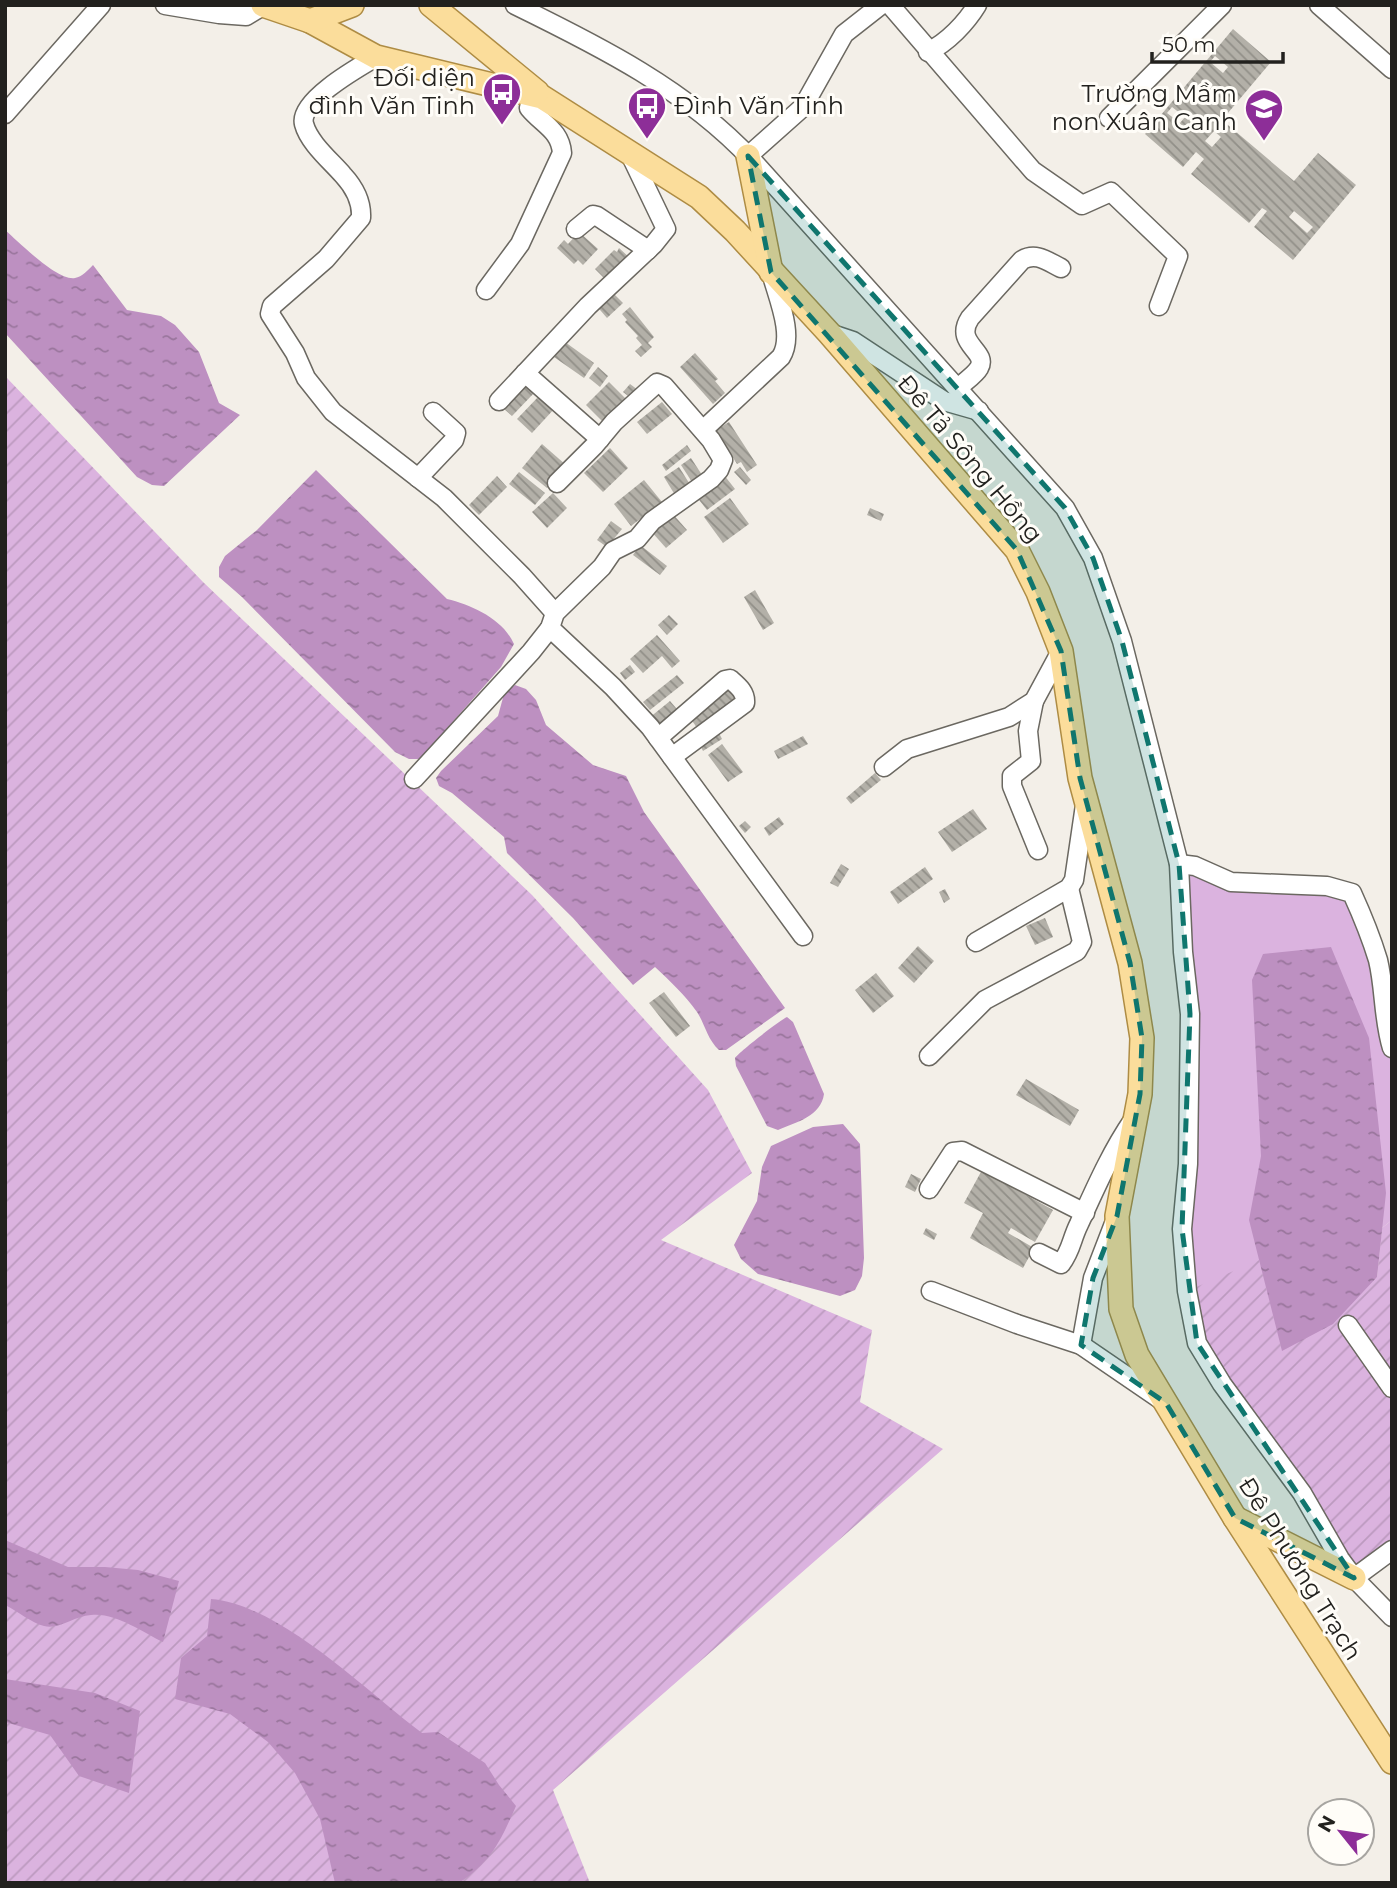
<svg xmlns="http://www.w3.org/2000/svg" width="1397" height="1888" font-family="Montserrat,sans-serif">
<defs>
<pattern id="garden-furrows" width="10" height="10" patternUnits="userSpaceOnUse" patternTransform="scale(1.75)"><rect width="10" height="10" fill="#dbb3df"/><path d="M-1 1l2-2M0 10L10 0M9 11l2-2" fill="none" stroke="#bc9abf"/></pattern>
<pattern id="water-ripples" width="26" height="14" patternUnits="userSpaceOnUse" patternTransform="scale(1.75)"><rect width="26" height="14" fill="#bd90c1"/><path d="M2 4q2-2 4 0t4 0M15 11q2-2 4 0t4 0" fill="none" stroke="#99759c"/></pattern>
<pattern id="building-back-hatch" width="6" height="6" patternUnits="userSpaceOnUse" patternTransform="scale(1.75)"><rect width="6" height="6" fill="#b3b0a8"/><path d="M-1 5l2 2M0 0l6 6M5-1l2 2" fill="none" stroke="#918f88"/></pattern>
</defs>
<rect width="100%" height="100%" fill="#f3efe8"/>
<path fill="#dbb3df" d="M1179,864L1231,882L1352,893L1392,1048V1220L1382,1228L1377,1277L1282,1351L1187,1291L1188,1164Z"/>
<g fill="url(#garden-furrows)">
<path d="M5,376L203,582L532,895L708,1090L752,1173L661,1240L872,1330L860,1402L943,1449L553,1790L590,1883H5Z"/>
<path d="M1392,1220V1550L1354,1578L1197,1343L1187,1291L1259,1260L1282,1350L1377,1277L1382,1228Z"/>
</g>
<g fill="url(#water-ripples)">
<path d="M5,230C20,243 57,281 75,278C82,277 88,270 93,265L127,310L161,316L175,325L199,352L219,403L240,415L164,486L152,485L137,477L5,333Z"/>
<path d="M316,470L447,599C472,605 503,619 514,644L501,667L420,759H409L395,752L242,597L219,577V567L225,556L257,530Z"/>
<path d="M515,685L526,689L536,700L546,725L593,765L626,776L644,812L785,1008L726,1050H719C707,1039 705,1024 697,1012C685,995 670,981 655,967L633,985L573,918L507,853L504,837L452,793L439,786L436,778L441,771L498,716L504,694Z"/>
<path d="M1331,947L1369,1038L1386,1193L1377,1277L1333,1324L1282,1351L1249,1220L1261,1156L1252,980L1263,954Z"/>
<path d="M787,1017L793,1022L824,1094C821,1116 797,1122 778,1130L767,1126L736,1066L735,1058C739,1052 780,1020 787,1017Z"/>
<path d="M843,1124L860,1144L864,1258L862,1276L855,1290L840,1296L758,1274L741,1259L734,1245L757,1201L762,1167L771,1146L813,1127Z"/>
<path d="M5,1540L68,1567H105L138,1570L179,1581L163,1642C142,1632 115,1612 91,1615C74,1616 59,1630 44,1626C31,1623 18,1611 5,1605Z"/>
<path d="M211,1599C281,1605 366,1691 422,1733L438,1732L485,1763L499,1785L516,1806C501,1840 492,1861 459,1883H335L320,1819L295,1773L268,1742L230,1714L175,1699L181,1658L207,1636Z"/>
<path d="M5,1679L95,1693L140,1711L129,1793L79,1776L50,1735L5,1722Z"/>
</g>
<g fill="url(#building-back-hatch)" fill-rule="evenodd">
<path d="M1233,29L1271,62L1222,120L1294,181L1318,153L1356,185L1293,260L1254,227L1267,211L1262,208L1249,223L1191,174L1204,159L1196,152L1183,167L1145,134ZM1215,56L1228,67L1223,73L1210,62ZM1172,107L1185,117L1180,123L1167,113ZM1214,131L1221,137L1212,147L1205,141ZM1294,211L1313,227L1307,233L1289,217Z"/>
<path d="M579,232L598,249L583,265L578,260L574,264L557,248L564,240L568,244Z"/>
<path d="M619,248L631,259L612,279L607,275L604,278L595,269L614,250L617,252Z"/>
<path d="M612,292L623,303L607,318L594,303Z"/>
<path d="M630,307L654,337L648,343L652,347L641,357L635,351L642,345L636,338L638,336L625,322L627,320L622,314Z"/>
<path d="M565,342L594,363L584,378L554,357Z"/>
<path d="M695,353L718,379L715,381L725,393L713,404L680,367Z"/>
<path d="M598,367L608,376L600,387L589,378Z"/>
<path d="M609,382L626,399L603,422L586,405Z"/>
<path d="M527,384L535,392L512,416L503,408Z"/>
<path d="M630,384L638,390L632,399L623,392Z"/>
<path d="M540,395L555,408L532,433L517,419Z"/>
<path d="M662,402L672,414L647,434L637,422Z"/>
<path d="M729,422L757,465L747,472L741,462L737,464L716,430Z"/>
<path d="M542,444L566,465L547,488L522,468Z"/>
<path d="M687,445L691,451L666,471L662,465Z"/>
<path d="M610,448L628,468L603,492L584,473Z"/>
<path d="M691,458L702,475L692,482L681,465Z"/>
<path d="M679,467L691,486L675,495L664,477Z"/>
<path d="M740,467L751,480L746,485L734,472Z"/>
<path d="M519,472L545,493L535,505L509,484Z"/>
<path d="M724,475L735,489L707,510L696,496Z"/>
<path d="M497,476L507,487L479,515L469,505Z"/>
<path d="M644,480L662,502L631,526L614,504Z"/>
<path d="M553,493L567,508L547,528L532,512Z"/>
<path d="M730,498L749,524L723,543L704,517Z"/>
<path d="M870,508L884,514L881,521L867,515Z"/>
<path d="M671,512L687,530L666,548L650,530Z"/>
<path d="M611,521L622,529L607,547L597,540Z"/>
<path d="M640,545L667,566L660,575L633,555Z"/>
<path d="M755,590L774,623L763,630L744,597Z"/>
<path d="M669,615L678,624L667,635L658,625Z"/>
<path d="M657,635L680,661L672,668L662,656L643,673L630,659Z"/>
<path d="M630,665L635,672L625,680L620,673Z"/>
<path d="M677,675L684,683L650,710L643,702Z"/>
<path d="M728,686L740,703L700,732L688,715Z"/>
<path d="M670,701L682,715L661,733L649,718Z"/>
<path d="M718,731L722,739L703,751L699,743Z"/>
<path d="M803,736L808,744L778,759L774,751Z"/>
<path d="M722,744L743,772L728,782L708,755Z"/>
<path d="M875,773L881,780L851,804L846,798Z"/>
<path d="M973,809L987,829L952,852L938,832Z"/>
<path d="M779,817L784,824L769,836L764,828Z"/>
<path d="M745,821L751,827L745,833L739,826Z"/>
<path d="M841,864L849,869L838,887L830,883Z"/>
<path d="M925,867L933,879L898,904L890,892Z"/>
<path d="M945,889L950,899L944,903L939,892Z"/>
<path d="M1045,918L1053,937L1035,945L1026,926Z"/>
<path d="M918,946L934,961L914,983L898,968Z"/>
<path d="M876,973L894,996L873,1013L855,990Z"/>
<path d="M664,992L690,1026L676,1037L649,1003Z"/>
<path d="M1026,1079L1079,1110L1070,1126L1016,1095Z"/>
<path d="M982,1170L1053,1210L1035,1242L1011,1228L1008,1233L1034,1248L1023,1268L970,1238L983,1213L964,1203Z"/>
<path d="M911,1174L921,1179L915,1192L905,1187Z"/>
<path d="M926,1228L937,1234L934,1240L923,1234Z"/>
</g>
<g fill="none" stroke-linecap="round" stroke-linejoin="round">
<g stroke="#6b6861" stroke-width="21">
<g id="minor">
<path d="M165,5L219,14L246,16L264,5"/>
<path d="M515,5C599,46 687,90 752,160L1065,508L1093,558L1122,641L1179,864L1183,952L1190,1014L1188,1164L1182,1229L1187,1291L1197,1343L1222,1384L1302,1493L1340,1559L1354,1578L1392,1617"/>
<path d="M890,5L1033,171L1082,205L1111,192L1178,256L1159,306"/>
<path d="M1319,5L1392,69"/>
<path d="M928,52C948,42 966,23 977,5"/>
<path d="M376,57C359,67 298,101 304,124C309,143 331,161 343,175C355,188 362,201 361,218L326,259L272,306L270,314L295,353L306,378L333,412L444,498L522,576L555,613"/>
<path d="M5,114L101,5"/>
<path d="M1109,118L1222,5"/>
<path d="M748,156L803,107L844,34L881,5"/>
<path d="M576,229L593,215L597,216L648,250"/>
<path d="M486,290L520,244L562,153C560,130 543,125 529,108L531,101L542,97"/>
<path d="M829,333L853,341L944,401L979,411"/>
<path d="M525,373L600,439"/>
<path d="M958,388C964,382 975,375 979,368C989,351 953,344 970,318L1022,260C1036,252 1047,261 1061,268"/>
<path d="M499,401L588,306L654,244L666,229L629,152"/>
<path d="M703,430L781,357C795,335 777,296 771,272"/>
<path d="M418,478L454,440L456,433L433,412"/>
<path d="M550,628L613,687L650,727L803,936"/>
<path d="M1034,701L1028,731L1031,761L1012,776V786L1038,850"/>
<path d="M658,738L725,680L730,679C738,686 746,692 745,703L672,757"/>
<path d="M884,767L907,749L1009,717L1034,701L1061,651"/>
<path d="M414,779L531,652L550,628L555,613L602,567L613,551L637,539L652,521L711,479L719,470L723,460L711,440L664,386L657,383L614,422L594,446L557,483"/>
<path d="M1179,864L1195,866L1231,882L1327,886L1352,893C1362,915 1371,937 1378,960C1385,989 1383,1019 1392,1048"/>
<path d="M976,942L1069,888L1074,880L1085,805"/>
<path d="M929,1056L985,1000L1077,951L1082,942L1069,888"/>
<path d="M929,1189L953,1152L962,1151L1085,1213"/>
<path d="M1039,1253L1061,1264C1072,1249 1071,1240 1079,1224C1095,1189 1111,1152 1133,1120"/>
<path d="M931,1291L1017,1324L1081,1345L1160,1399"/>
<path d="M1348,1325L1392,1388"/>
<path d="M1081,1345L1093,1278L1115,1221"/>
<path d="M1354,1578L1392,1550"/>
</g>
</g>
<g stroke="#ae8c44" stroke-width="26">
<g id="major">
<path d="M263,5L310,21L376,57L542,97L699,197L735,231L829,333L1017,550L1038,592L1061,651L1080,778L1130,963L1142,1038L1140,1094L1117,1216L1121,1309L1137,1355L1235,1518L1392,1762"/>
<path d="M431,5L537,92"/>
<path d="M310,21L352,5"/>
<path d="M748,156L771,272"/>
<path d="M1235,1518L1354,1578"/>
</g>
</g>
<use href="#minor" stroke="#fff" stroke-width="18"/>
<use href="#major" stroke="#fbdd9b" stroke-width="23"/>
</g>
<path fill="#0f766e" fill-opacity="0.2" stroke="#0f766e" stroke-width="5" stroke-dasharray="14 9" stroke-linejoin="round" d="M748,156L1065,508L1093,558L1122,641L1179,864L1190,1014L1182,1229L1197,1343L1354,1578L1235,1518L1166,1403L1081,1345L1093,1278L1117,1216L1140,1094L1142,1038L1130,963L1080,778L1061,651L1017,550L771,272Z"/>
<defs>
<g id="bus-pin" transform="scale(2.0125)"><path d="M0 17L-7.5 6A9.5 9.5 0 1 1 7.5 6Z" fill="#8d2e98" stroke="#fffdf8"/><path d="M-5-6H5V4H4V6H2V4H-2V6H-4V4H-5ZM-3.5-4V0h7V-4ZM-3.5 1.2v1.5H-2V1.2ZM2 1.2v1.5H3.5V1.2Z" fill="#fff"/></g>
<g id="school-pin" transform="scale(2.0125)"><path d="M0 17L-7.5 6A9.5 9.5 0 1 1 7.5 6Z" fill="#8d2e98" stroke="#fffdf8"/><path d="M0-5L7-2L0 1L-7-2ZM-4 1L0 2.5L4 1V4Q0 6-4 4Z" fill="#fff"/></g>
</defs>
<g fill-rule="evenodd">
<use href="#bus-pin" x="502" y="92"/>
<use href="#bus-pin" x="647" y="106"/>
<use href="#school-pin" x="1264" y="108"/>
</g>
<g text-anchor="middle" stroke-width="6" stroke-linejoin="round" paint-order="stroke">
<g font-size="24" fill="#22211e" stroke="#fffdf8" text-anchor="end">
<text x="475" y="86">Đối diện<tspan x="475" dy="28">đình Văn Tinh</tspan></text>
<text x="1237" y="102">Trường Mầm<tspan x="1237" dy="28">non Xuân Canh</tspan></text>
<text x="674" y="114" text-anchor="start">Đình Văn Tinh</text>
</g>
<g font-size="24" fill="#22211e" stroke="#fffdf8">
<text transform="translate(970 459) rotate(50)" y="8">Đê Tả Sông Hồng</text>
<text transform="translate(1300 1569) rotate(58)" y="8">Đê Phương Trạch</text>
</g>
</g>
<rect width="1397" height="1888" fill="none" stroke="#22211e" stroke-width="14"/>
<g transform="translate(1341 1832) rotate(300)"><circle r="33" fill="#fffdf8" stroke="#a7a5a1" stroke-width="2"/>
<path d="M0-5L12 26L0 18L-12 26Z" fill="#8d2e98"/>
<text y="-10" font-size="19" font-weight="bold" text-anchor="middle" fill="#22211e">N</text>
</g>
<path d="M1152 52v10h131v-10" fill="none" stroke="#22211e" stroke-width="3.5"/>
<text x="1162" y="52" font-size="21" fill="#22211e" stroke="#fffdf8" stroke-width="5" paint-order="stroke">50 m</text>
</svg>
